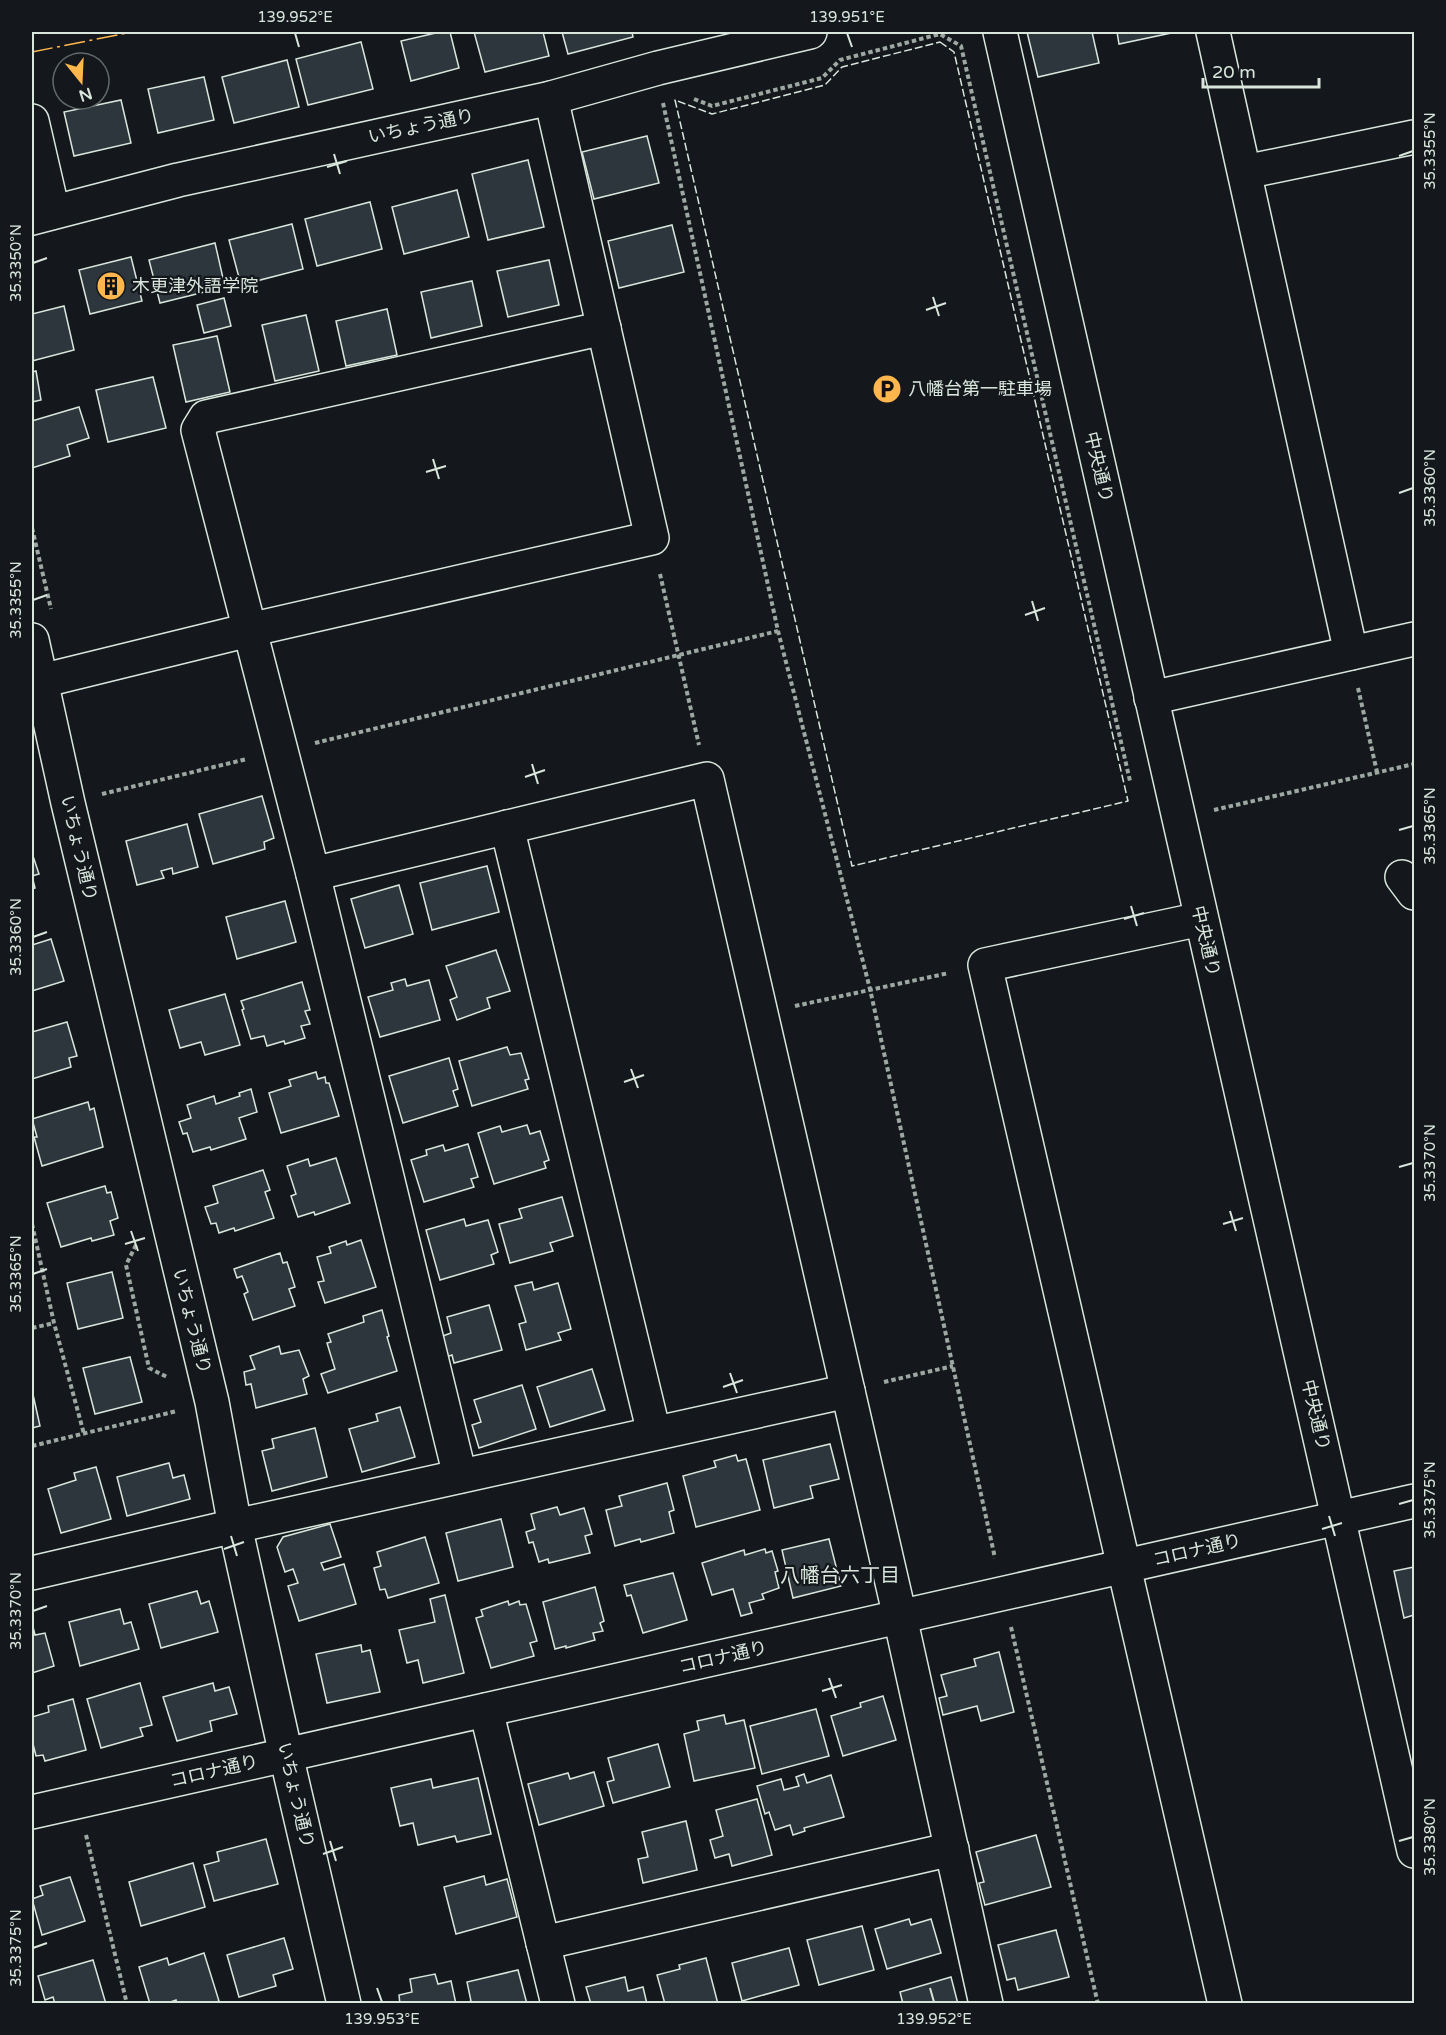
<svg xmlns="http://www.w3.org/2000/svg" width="1446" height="2035" font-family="'Varela Round','Noto Sans JP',sans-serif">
<rect width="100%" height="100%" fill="#14181c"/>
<g fill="#2c363c" stroke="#d8e6dc" stroke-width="1.5">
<path d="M440,32H450L459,68L411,81L401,41Z"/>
<path d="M474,32H543L549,56L485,72Z"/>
<path d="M562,32H632L633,37L568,54Z"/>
<path d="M1027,32H1092L1099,63L1038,77Z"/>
<path d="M1117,32H1176L1119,44Z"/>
<path d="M361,42L373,89L308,105L296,59Z"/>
<path d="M287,60L299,107L234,123L222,77Z"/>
<path d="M204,77L214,120L158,133L148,89Z"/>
<path d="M121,100L131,143L74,156L64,112Z"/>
<path d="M647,136L659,183L594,199L582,152Z"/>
<path d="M528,160L544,227L488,240L472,174Z"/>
<path d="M457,190L469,237L404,254L392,207Z"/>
<path d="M370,202L382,249L317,266L305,219Z"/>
<path d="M292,224L303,269L241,285L229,240Z"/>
<path d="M672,225L684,272L619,288L608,241Z"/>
<path d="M215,243L225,287L160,303L149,260Z"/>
<path d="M131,257L142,301L90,314L79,270Z"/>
<path d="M549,260L559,305L508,317L497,271Z"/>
<path d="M472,281L482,326L431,338L421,292Z"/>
<path d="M224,298L231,326L204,333L197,305Z"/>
<path d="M64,306L74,350L32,361V314Z"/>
<path d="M387,309L397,355L346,366L336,321Z"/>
<path d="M306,315L319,371L275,381L262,325Z"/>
<path d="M217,336L230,392L186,402L173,345Z"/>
<path d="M36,371L41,400L32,402V372Z"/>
<path d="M153,377L166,428L108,442L96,390Z"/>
<path d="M79,407L89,438L67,445L70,456L32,468V418V421Z"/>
<path d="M262,796L274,838L264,842L265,849L213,864L199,814Z"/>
<path d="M187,824L198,867L173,874L172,868L161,871L164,878L137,885L126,841Z"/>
<path d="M32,853L39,874L32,876L35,888L32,889Z"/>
<path d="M487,866L499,912L432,930L420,883Z"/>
<path d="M399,885L413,934L365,948L351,899Z"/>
<path d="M285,901L296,942L237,959L226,917Z"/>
<path d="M51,939L64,981L32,991V945Z"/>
<path d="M496,950L510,991L487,998L490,1008L457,1020L450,1000L457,997L446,966Z"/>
<path d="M405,979L407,986L429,980L440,1020L380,1037L368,997L393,990L391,983Z"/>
<path d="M302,982L310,1010L305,1011L310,1024L301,1026L305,1038L285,1044L284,1041L267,1046L264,1036L251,1039L242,1010L244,1009L241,1001Z"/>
<path d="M225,994L240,1045L205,1055L201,1042L180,1048L169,1010Z"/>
<path d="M67,1022L77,1056L69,1058L71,1067L32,1079V1032Z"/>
<path d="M507,1047L510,1055L521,1053L529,1079L525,1080L528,1089L472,1106L459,1061Z"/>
<path d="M449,1058L458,1089L453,1091L458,1106L403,1123L389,1076Z"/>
<path d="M316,1072L318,1079L325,1077L326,1083H329L339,1116L281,1133L269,1093L291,1086L289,1080Z"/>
<path d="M251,1089L257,1112L239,1118L246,1139L211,1150L210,1147L193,1152L187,1133L183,1134L179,1122L191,1118L187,1105L214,1096L216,1104L240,1096L239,1093Z"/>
<path d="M88,1102L90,1110L94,1108L103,1147L42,1166L34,1137H37L32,1119Z"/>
<path d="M527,1125L530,1134L540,1131L549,1160L544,1162L546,1168L494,1184L478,1133L500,1126L502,1132Z"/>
<path d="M468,1144L478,1177L471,1179L474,1187L424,1202L411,1160L427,1155L426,1150L443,1145L445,1151Z"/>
<path d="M336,1158L350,1203L315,1215L314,1212L298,1217L291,1196L296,1194L287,1166L308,1159L310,1166Z"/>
<path d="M263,1170L270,1190L265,1192L274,1218L235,1231L234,1228L219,1233L216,1223L211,1224L205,1207L218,1203L213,1186Z"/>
<path d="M105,1186L107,1193L111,1192L118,1218L110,1221L114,1235L92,1241L91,1238L61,1247L47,1203Z"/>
<path d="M562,1197L573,1236L550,1243L553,1251L510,1263L499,1224L522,1218L519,1209Z"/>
<path d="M464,1219L466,1226L488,1220L498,1252L491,1255L494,1264L440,1280L426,1230Z"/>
<path d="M361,1240L376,1287L325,1303L318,1282L324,1281L317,1257L331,1253L329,1247L346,1241L347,1245Z"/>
<path d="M280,1253L283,1263L287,1262L295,1287L289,1289L295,1306L253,1320L244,1294L248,1292L242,1276L237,1278L234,1269Z"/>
<path d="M112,1272L123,1318L78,1329L67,1283Z"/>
<path d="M532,1282L534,1290L558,1283L571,1329L558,1333L561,1340L526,1350L519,1324L526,1322L515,1286Z"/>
<path d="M489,1305L502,1350L454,1363L452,1355L446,1357L440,1337L451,1333L447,1317Z"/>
<path d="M382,1310L389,1336L387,1337L397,1371L328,1393L321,1374L335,1369L327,1343L331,1342L328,1334L364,1322L363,1316Z"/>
<path d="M279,1346L281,1354L299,1350L309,1376L303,1379L307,1394L256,1408L251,1384L246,1385L244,1372L255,1369L250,1356Z"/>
<path d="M130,1357L142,1402L95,1414L83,1368Z"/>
<path d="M592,1369L605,1410L550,1427L537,1387Z"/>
<path d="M522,1385L536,1429L479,1448L472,1425L481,1422L474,1400Z"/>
<path d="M32,1390L40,1426L32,1428Z"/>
<path d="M400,1407L415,1457L362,1472L349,1429L378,1421L376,1414Z"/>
<path d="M315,1428L327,1477L272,1491L262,1451L274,1448L272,1439Z"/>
<path d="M830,1444L839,1479L810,1486L813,1498L774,1508L763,1460Z"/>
<path d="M736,1455L738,1461L746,1459L760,1510L696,1527L683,1476L716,1467L714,1461Z"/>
<path d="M169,1463L173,1478L184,1475L190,1499L127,1516L117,1477Z"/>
<path d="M96,1467L111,1519L61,1533L48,1489L76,1480L74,1473Z"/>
<path d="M667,1483L674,1510L669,1512L674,1533L641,1542L640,1539L615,1546L606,1510L622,1506L619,1496Z"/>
<path d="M557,1507L560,1515L584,1508L592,1534L585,1536L590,1553L549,1563L548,1559L539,1562L533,1542L529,1543L526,1532L535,1529L531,1514Z"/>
<path d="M501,1519L513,1567L458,1581L446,1533Z"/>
<path d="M330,1524L341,1557L321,1563L324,1570L344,1564L356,1604L299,1621L288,1586L298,1583L293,1569L285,1572L277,1547L283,1537Z"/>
<path d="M425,1537L439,1583L388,1598L385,1589L380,1590L374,1568L381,1566L377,1552Z"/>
<path d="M829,1539L841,1586L793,1598L782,1550Z"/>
<path d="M765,1549L766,1553L772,1551L778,1571L775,1572L779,1588L762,1594L764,1599L749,1603L752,1613L741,1616L733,1589L712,1595L702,1563L744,1550L745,1555Z"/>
<path d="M1414,1567V1615L1404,1618L1394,1571Z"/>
<path d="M673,1573L687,1620L643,1633L631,1595L627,1596L624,1585Z"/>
<path d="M595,1587L604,1621L600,1623L603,1631L593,1633L595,1640L566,1648V1646L555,1649L543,1602Z"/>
<path d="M197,1591L201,1604L209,1601L218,1632L161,1648L149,1604Z"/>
<path d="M445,1595L464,1673L423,1683L418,1660L407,1663L399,1630L435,1622L430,1599Z"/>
<path d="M508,1601L509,1605L519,1601L520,1605L526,1604L537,1641L530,1643L534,1656L491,1668L476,1618L483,1616L481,1610Z"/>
<path d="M120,1609L124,1624L131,1622L139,1649L80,1666L69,1622Z"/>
<path d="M32,1623L35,1635L45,1633L54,1666L32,1673Z"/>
<path d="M361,1645L362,1652L370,1650L380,1692L327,1703L316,1654Z"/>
<path d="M999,1652L1014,1712L981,1721L977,1706L943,1715L939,1698L947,1696L941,1675L976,1666L974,1659Z"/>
<path d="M140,1683L152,1725L140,1728L143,1736L101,1748L87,1699Z"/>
<path d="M213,1683L215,1691L229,1687L237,1714L210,1721L212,1731L177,1741L163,1697Z"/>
<path d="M883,1696L896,1740L843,1756L831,1716L861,1707L860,1703Z"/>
<path d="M73,1699L86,1750L45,1761L43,1755L36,1756L32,1740V1717L49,1712L48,1706Z"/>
<path d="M816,1709L829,1756L762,1774L750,1726Z"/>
<path d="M724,1715L726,1724L744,1720L755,1768L694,1781L684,1734L699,1730L697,1721Z"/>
<path d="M658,1744L670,1787L613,1803L607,1782L614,1780L608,1758Z"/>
<path d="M594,1772L604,1806L539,1825L528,1784L568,1773L570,1779Z"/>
<path d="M804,1774L807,1783L831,1775L844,1817L804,1828L805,1831L793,1835L790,1825L775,1830L769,1812L765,1814L757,1786L781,1779L784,1790L799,1786L796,1777Z"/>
<path d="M478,1778L491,1834L457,1842L455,1836L418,1845L413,1823L400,1826L391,1788L431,1779L433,1788Z"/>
<path d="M757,1799L772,1855L732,1866L729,1854L715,1858L710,1840L723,1836L716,1810Z"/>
<path d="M686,1821L697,1870L643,1883L638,1859L648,1857L642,1832Z"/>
<path d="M1036,1835L1051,1887L985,1905L979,1883L984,1882L976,1852Z"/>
<path d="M266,1839L278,1884L214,1901L204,1865L219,1861L217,1852Z"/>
<path d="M193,1863L205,1907L141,1926L129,1882Z"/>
<path d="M484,1876L486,1885L507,1879L517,1917L456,1934L444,1887Z"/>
<path d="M70,1877L85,1921L42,1935L32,1899L43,1895L40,1886Z"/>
<path d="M909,1919L911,1925L931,1919L941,1953L887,1969L875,1929Z"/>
<path d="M862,1926L874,1970L819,1985L807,1940Z"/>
<path d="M1056,1930L1069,1977L1018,1990L1015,1978L1007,1980L998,1945Z"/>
<path d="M284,1938L293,1969L273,1975L276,1986L239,1997L227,1955Z"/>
<path d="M789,1948L799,1985L742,2001L732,1963Z"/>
<path d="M204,1953L219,2001L211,2004H177L176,2000L165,2004H150L139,1967L167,1958L169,1965Z"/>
<path d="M706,1958L718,2004H665L657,1975L680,1969L679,1965Z"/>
<path d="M93,1960L106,2004H55L53,1997L45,2000L38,1976Z"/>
<path d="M518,1970L527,2004H464L471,2001L467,1982Z"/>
<path d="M435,1974L438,1984L451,1981L456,2004H400L399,1995L412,1992L410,1979Z"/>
<path d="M625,1977L628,1991L643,1987L647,2004H591L586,1987Z"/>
<path d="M951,1977L958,2004H903L900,1992Z"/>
</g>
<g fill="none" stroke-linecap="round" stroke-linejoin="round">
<g stroke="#d8e6dc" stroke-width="36">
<g id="minor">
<path d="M1213,32L1351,653"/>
<path d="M32,121L53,212"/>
<path d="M1245,172L1414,137"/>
<path d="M41,681L249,630L652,538L551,98"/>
<path d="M1151,698L1414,639"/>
<path d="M507,827L654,1433"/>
<path d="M313,874L707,779L900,1617L986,2004"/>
<path d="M1402,877L1414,893"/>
<path d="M1201,919L985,965L1225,2004"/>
<path d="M460,1476L313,874L198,430L206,417L604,328"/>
<path d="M32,1573L235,1526L848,1391"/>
<path d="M486,1710L558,2004"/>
<path d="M32,1812L1414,1501"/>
<path d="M543,1943L952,1849"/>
</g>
</g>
<g stroke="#d8e6dc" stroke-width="36">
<g id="tertiary">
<path d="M1000,32L1414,1851"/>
<path d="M32,218L178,180L551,98L658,68L810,32"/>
<path d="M32,640L68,803L212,1402L235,1526L286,1755L344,2004"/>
</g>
</g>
<g stroke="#9da8a2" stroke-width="4" stroke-dasharray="4.5 3" stroke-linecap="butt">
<path d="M694,99L712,106L822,78L840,60L940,34L961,46L1130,781"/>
<path d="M663,103L778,631L870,989L995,1558"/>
<path d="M32,528L51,609"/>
<path d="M660,574L699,745"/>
<path d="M1358,688L1377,772"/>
<path d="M315,743L778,631"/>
<path d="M102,794L247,759"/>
<path d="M1214,810L1414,764"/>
<path d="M795,1006L949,973"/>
<path d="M32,1224L54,1323L84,1434"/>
<path d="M136,1245L126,1265L149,1368L167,1377"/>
<path d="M32,1328L54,1323"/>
<path d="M884,1382L953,1366"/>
<path d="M32,1446L177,1411"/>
<path d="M1011,1627L1098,2004"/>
<path d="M86,1835L127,2004"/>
</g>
<use href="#minor" stroke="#14181c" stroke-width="33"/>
<use href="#tertiary" stroke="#14181c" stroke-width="33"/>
<path stroke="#d8e6dc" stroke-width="1.5" stroke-dasharray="8 3" stroke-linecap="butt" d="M940,42L954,52L1128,801L852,866L675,100L712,114L825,85L842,67Z"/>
<path stroke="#ffb74d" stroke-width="1.5" stroke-dasharray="21 4.5 3 4.5" stroke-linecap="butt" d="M32,52L132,32"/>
</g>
<path fill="none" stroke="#d8e6dc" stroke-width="2" d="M295,33L299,47M847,33L852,47M334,154L340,174M1399,156L1413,151M327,167L347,161M33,263L47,258M933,297L939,316M926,310L946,303M433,459L439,479M426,472L446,466M1399,493L1413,488M33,600L47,595M1032,601L1038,621M1025,615L1045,608M532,764L538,784M525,777L545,770M1399,830L1413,826M1131,906L1137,926M1124,919L1144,913M33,937L47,932M631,1069L638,1088M624,1082L644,1075M1399,1167L1413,1163M1230,1211L1236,1231M1223,1224L1243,1218M131,1231L138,1251M125,1244L145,1238M33,1274L47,1269M730,1373L737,1393M723,1387L743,1380M1399,1504L1413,1500M1329,1516L1335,1536M1322,1529L1342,1523M231,1536L237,1556M224,1549L244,1542M33,1611L47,1606M829,1678L836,1698M822,1691L842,1685M330,1841L336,1861M1399,1841L1413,1837M323,1854L343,1847M33,1948L47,1943M377,1988L382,2002M930,1988L934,2002"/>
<defs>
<g id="building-disc" transform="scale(1.5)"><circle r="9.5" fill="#ffb74d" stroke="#14181c"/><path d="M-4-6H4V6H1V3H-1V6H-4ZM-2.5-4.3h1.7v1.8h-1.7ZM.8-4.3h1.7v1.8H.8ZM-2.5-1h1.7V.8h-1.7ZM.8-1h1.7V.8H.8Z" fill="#111"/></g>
<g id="parking-disc" transform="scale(1.5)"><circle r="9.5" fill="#ffb74d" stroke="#14181c"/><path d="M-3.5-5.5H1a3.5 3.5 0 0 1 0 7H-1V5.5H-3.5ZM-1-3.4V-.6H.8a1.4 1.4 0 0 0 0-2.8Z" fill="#111"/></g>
</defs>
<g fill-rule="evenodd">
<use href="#building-disc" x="111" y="286"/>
<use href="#parking-disc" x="887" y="389"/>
</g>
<g text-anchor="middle" stroke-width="4.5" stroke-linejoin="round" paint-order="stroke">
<g font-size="18" fill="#d8e6dc" stroke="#14181c">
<text transform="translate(421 126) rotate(-12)" y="6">いちょう通り</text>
<text transform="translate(1099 467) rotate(77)" y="6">中央通り</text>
<text transform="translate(79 848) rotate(77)" y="6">いちょう通り</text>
<text transform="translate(1206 941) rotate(77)" y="6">中央通り</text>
<text transform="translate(192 1321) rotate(76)" y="6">いちょう通り</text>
<text transform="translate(1316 1415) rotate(77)" y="6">中央通り</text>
<text transform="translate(1197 1550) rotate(-13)" y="6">コロナ通り</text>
<text transform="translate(723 1657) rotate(-13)" y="6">コロナ通り</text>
<text transform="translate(214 1771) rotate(-13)" y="6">コロナ通り</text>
<text transform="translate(296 1795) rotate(77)" y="6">いちょう通り</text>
</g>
<g font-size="18" fill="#d8e6dc" stroke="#14181c" text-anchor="start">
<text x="132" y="292">木更津外語学院</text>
<text x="908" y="395">八幡台第一駐車場</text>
</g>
<g font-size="20" fill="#d8e6dc" stroke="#14181c">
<text x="840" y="1582">八幡台六丁目</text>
</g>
</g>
<rect width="1446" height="2035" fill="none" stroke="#14181c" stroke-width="66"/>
<g transform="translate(81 81) rotate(162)"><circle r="28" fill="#14181c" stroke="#626a69" stroke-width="1.5"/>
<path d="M0-4.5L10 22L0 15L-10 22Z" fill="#ffb74d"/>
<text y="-9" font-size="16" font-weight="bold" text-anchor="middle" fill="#d8e6dc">N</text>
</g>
<path d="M1203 78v9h116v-9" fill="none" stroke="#d8e6dc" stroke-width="3"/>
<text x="1212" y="78" font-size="18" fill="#d8e6dc" stroke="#14181c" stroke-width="4.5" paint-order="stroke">20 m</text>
<rect x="33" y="33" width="1380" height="1969" fill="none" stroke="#d8e6dc" stroke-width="2"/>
<g font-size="15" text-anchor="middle" fill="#d8e6dc">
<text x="295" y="22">139.952°E</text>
<text x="847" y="22">139.951°E</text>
<text transform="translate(1430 151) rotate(-90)" y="5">35.3355°N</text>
<text transform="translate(16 263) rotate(-90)" y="5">35.3350°N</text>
<text transform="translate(1430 488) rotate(-90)" y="5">35.3360°N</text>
<text transform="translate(16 600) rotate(-90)" y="5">35.3355°N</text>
<text transform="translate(1430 826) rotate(-90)" y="5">35.3365°N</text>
<text transform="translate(16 937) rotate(-90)" y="5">35.3360°N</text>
<text transform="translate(1430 1163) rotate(-90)" y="5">35.3370°N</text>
<text transform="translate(16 1274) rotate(-90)" y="5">35.3365°N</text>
<text transform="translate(1430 1500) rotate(-90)" y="5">35.3375°N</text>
<text transform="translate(16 1611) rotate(-90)" y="5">35.3370°N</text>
<text transform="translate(1430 1837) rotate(-90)" y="5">35.3380°N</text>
<text transform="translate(16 1948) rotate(-90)" y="5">35.3375°N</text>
<text x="382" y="2024">139.953°E</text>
<text x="934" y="2024">139.952°E</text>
</g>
</svg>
